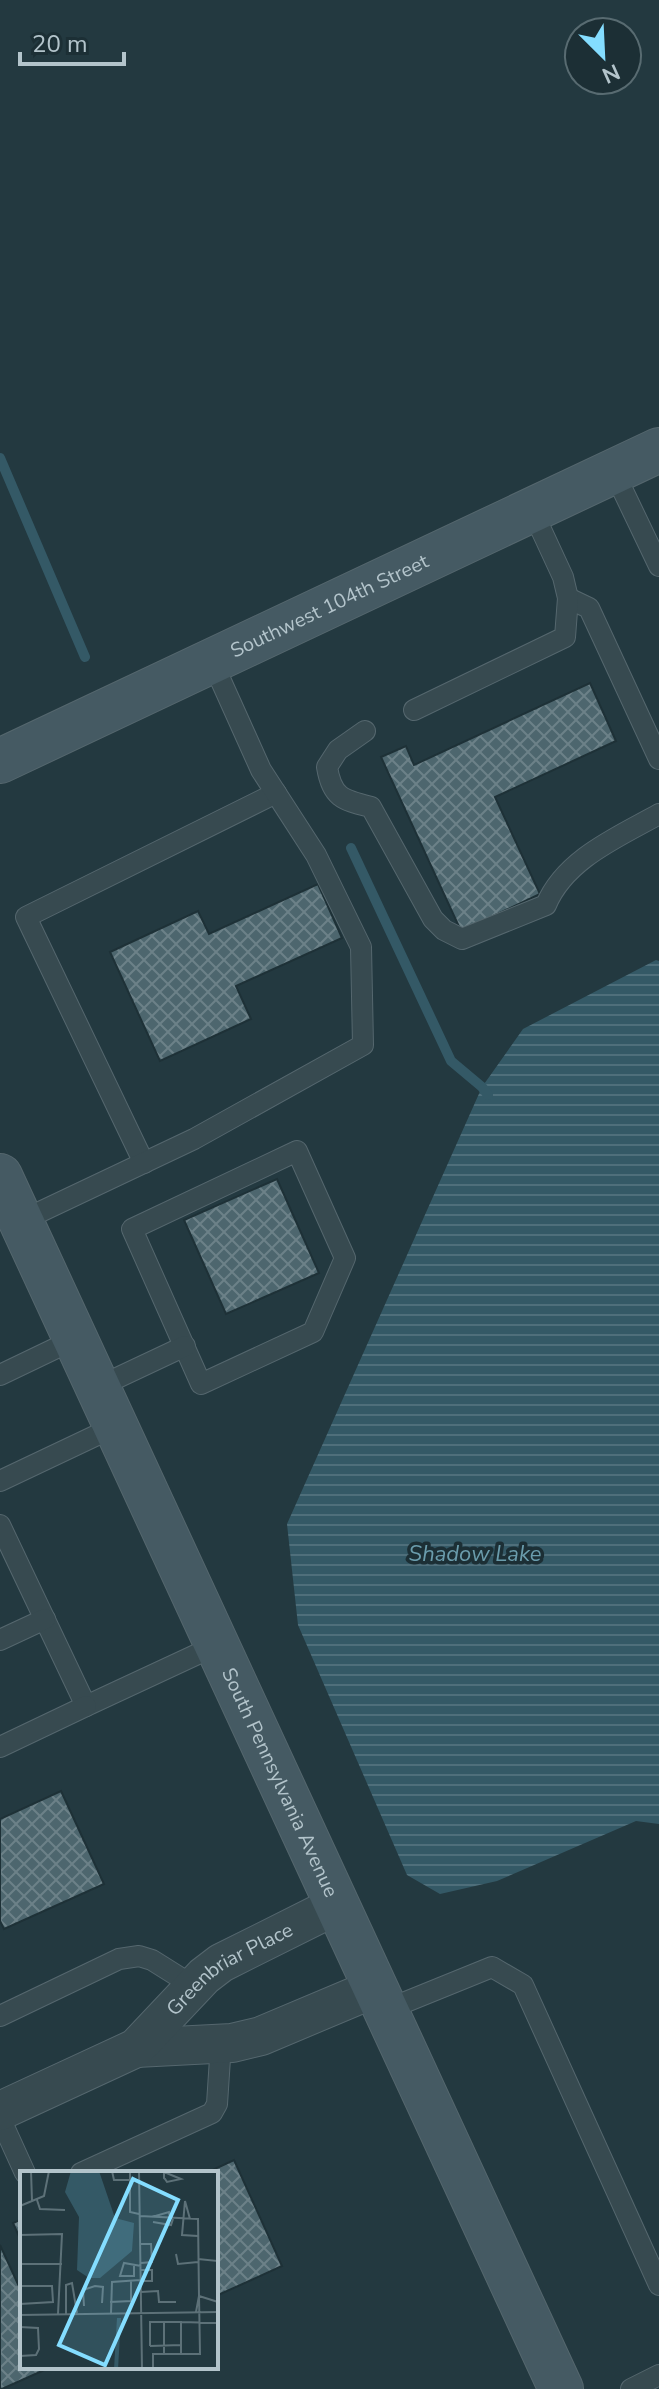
<svg xmlns="http://www.w3.org/2000/svg" width="659" height="2389" font-family="'Nunito Sans',sans-serif">
<defs>
<pattern id="water-rules" width="6" height="5" patternUnits="userSpaceOnUse" patternTransform="scale(2)"><rect width="6" height="5" fill="#345966"/><path d="M0 2.5h6" fill="none" stroke="#4f6f7b"/></pattern>
<pattern id="building-cross-hatch" width="8" height="8" patternUnits="userSpaceOnUse" patternTransform="scale(2)"><rect width="8" height="8" fill="#4d666e"/><path d="M0 0l8 8M0 8l8-8" fill="none" stroke="#6c8188"/></pattern>
</defs>
<rect width="100%" height="100%" fill="#233940"/>
<path fill="url(#water-rules)" d="M656,960L659,961V1824L636,1821L497,1881L440,1894L407,1875L298,1625L287,1524L482,1087L523,1029Z"/>
<g fill="none" stroke-linecap="round" stroke-linejoin="round">
<g stroke="#345966" stroke-width="10">
<path d="M0,458L85,657"/>
<path d="M351,848L451,1061L482,1087L488,1095"/>
</g>
</g>
<g fill="url(#building-cross-hatch)" stroke="#1e3137" stroke-width="2">
<path d="M590,683L616,741L495,797L540,894L461,931L381,757L406,746L414,765Z"/>
<path d="M318,884L342,938L236,986L251,1019L160,1061L110,952L198,911L209,934Z"/>
<path d="M277,1179L319,1273L226,1314L184,1220Z"/>
<path d="M61,1791L104,1884L4,1929L0,1921V1819Z"/>
<path d="M234,2160L282,2266L216,2296V2173H206Z"/>
<path d="M22,2219V2243L13,2223Z"/>
<path d="M0,2245L22,2293V2367H51L2,2389H0Z"/>
</g>
<g fill="none" stroke-linecap="round" stroke-linejoin="round">
<g stroke="#55676e" stroke-width="22">
<g id="lane">
<path d="M614,472L659,566"/>
<path d="M568,598L589,608L659,759"/>
<path d="M414,710L565,637L568,598L563,577L532,510"/>
<path d="M365,731L338,750L327,767C332,798 343,800 371,807L433,919L444,930L462,939L546,905C565,859 618,837 659,814"/>
<path d="M297,1151L345,1258L313,1332L201,1384L132,1229Z"/>
<path d="M144,1163L26,917L276,793"/>
<path d="M21,1221L194,1139L363,1045L361,947L316,855L261,770L212,661"/>
<path d="M0,1375L75,1339"/>
<path d="M98,1387L185,1346"/>
<path d="M0,1481L116,1426"/>
<path d="M0,1525L86,1706L217,1645"/>
<path d="M0,1640L45,1619"/>
<path d="M0,1747L86,1706"/>
<path d="M386,2010L492,1967L523,1985L659,2285"/>
<path d="M0,2016L119,1959L139,1956L152,1960L195,1987"/>
<path d="M0,2118L25,2173"/>
<path d="M81,2173L212,2113L217,2104L221,2043"/>
<path d="M631,2389L659,2375"/>
</g>
</g>
<g stroke="#55676e" stroke-width="40">
<g id="street">
<path d="M136,2048L232,2043L261,2036L375,1988"/>
<path id="s1" d="M0,2111L136,2048L204,1976L221,1963L337,1905"/>
</g>
</g>
<g stroke="#55676e" stroke-width="46">
<g id="secondary">
<path id="s2" d="M0,761L659,450"/>
<path id="s3" d="M0,1176L561,2389"/>
</g>
</g>
<use href="#lane" stroke="#374a50" stroke-width="20"/>
<use href="#street" stroke="#374a50" stroke-width="38"/>
<use href="#secondary" stroke="#455a63" stroke-width="44"/>
</g>
<g text-anchor="middle" stroke-width="7" stroke-linejoin="round" paint-order="stroke">
<g font-size="20" fill="#b3c4cb" stroke="#1c2f35">
<text dy="7" stroke="none"><textPath href="#s2" startOffset="364">Southwest 104th Street</textPath></text>
<text dy="7" stroke="none"><textPath href="#s3" startOffset="668">South Pennsylvania Avenue</textPath></text>
<text dy="7" stroke="none"><textPath href="#s1" startOffset="274">Greenbriar Place</textPath></text>
</g>
<g font-size="22" font-style="italic" fill="#6a9cac" stroke="#1c2f35">
<text x="475" y="1561">Shadow Lake</text>
</g>
</g>
<g transform="translate(20 2171)">
<rect width="198" height="198" fill="#233940"/>
<path d="M51,0H79L95,47L114,52L112,80L80,107H69L57,99L59,46L45,21Z" fill="#345966"/>
<path fill="none" stroke="#345966" stroke-width="4" d="M96,198L99,147"/>
<path fill="none" stroke="#5d7178" stroke-width="2" d="M11,0L12,30M92,0L94,9H111M110,0V41L119,43M119,0L122,198M144,0V7L145,8L147,11L161,8L144,1M17,29L20,38L45,39M0,35L24,25L29,0M120,45L178,48L179,125L198,131M132,46L149,41L150,48M170,48L165,30L162,64L178,65M133,51L151,54L153,48M0,64L42,63L38,143M121,73H131L132,91L121,92M156,83L158,93L178,91M178,88L197,90V81M0,93H42M114,95V105H100L104,92L121,95M121,99H132V110H121M0,115H32L33,131L0,133M121,121L138,120L139,131H156M90,131L111,130V109M64,135L63,119L75,115L83,116L82,132M91,142L92,111L120,109M46,143V114L52,112L57,142M0,144L198,141M161,151L198,152M0,156L18,157L19,178L16,184L0,185M130,175V151H161V183M130,175L161,174M144,183H180L179,125L176,141M133,198V183H144V150"/>
<path fill="#84ddff" fill-opacity="0.15" stroke="#84ddff" stroke-width="4" d="M113,8L158,29L85,194L39,174Z"/>
<rect width="198" height="198" fill="none" stroke="#b3c4cb" stroke-width="4"/>
</g>
<g transform="translate(603 56) rotate(156)"><circle r="38" fill="#1c2f35" stroke="#586b71" stroke-width="2"/>
<path d="M0-6L14 30L0 20L-14 30Z" fill="#84ddff"/>
<text y="-12" font-size="22" font-weight="bold" text-anchor="middle" fill="#b3c4cb">N</text>
</g>
<path d="M20 52v12h104v-12" fill="none" stroke="#b3c4cb" stroke-width="4"/>
<text x="32" y="52" font-size="24" fill="#b3c4cb" stroke="#1c2f35" stroke-width="6" paint-order="stroke">20 m</text>
</svg>
